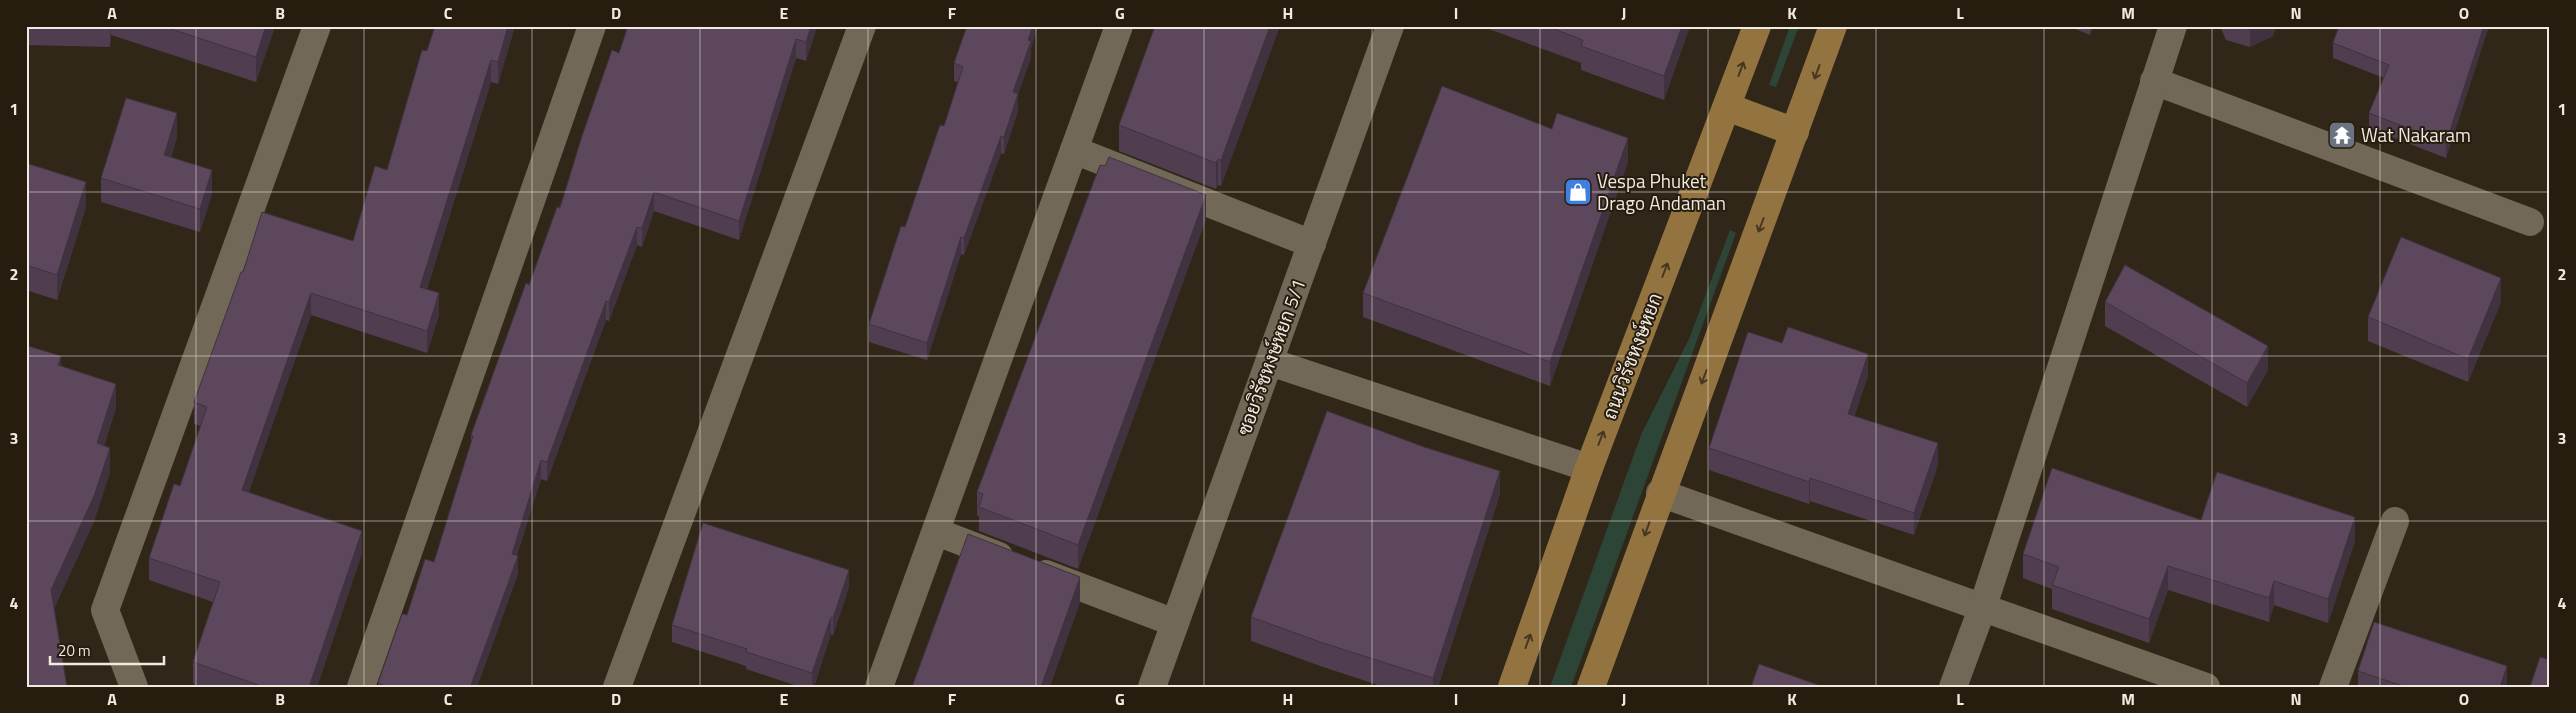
<svg xmlns="http://www.w3.org/2000/svg" width="2576" height="713" font-family="'Titillium Web',Sarabun,sans-serif">
<rect width="100%" height="100%" fill="#302718"/>
<g fill="#2c4537">
<path d="M1790,26H1799L1776,87L1769,85Z"/>
<path d="M1730,230L1736,233L1571,687H1550L1641,435L1689,339Z"/>
</g>
<g fill="none" stroke-linecap="round" stroke-linejoin="round">
<g stroke="#726857" stroke-width="28">
<path d="M2154,81L2530,222"/>
<path d="M1074,150L1312,244"/>
<path d="M1270,362L1589,468"/>
<path d="M1660,493L2206,687"/>
<path d="M937,532L999,556"/>
<path d="M1046,574L1175,623"/>
<path d="M134,687L105,610L317,26"/>
<path d="M361,687L592,26"/>
<path d="M617,687L862,26"/>
<path d="M879,687L1119,26"/>
<path d="M1152,687L1390,26"/>
<path d="M1953,687L1983,606L2173,26"/>
<path d="M2333,687L2395,521"/>
</g>
<g stroke="#937441" stroke-width="28">
<path d="M1727,107L1795,132"/>
<path d="M1512,687L1589,468L1757,26"/>
<path d="M1591,687L1833,26"/>
</g>
</g>
<g fill="#503d4f">
<path d="M26,26H275L256,82L111,35L110,47L26,45Z"/>
<path d="M435,26H515L498,84L491,82L427,289L439,315L427,353L311,315L248,492L362,553L317,687H200L193,684V662L213,602L149,580V558L180,486L201,426L194,424V402L243,272L353,241L387,170Z"/>
<path d="M816,26V30L806,61L796,58L739,240L654,211L642,247L637,245L609,321L606,320L547,481L541,479L517,555L518,574L477,687H378V683L407,615L434,562L471,444V435L619,53Z"/>
<path d="M1280,26L1221,186L1218,185L1216,189L1119,151V125Z"/>
<path d="M1481,26H1690L1664,100L1581,70V63Z"/>
<path d="M2068,26H2093L2090,35Z"/>
<path d="M2220,26H2276L2273,36L2250,47L2226,40Z"/>
<path d="M2489,26L2446,158L2369,128V113L2384,78L2333,58V43Z"/>
<path d="M1031,49V58L1018,94V111L1004,154L1001,153L964,255L961,254L927,360L869,342V324L905,227L944,126L958,82L954,81V63Z"/>
<path d="M177,137L171,158L212,194L200,232L101,202V178Z"/>
<path d="M1628,162L1550,386L1363,317V293Z"/>
<path d="M26,163L86,207L57,300L26,290Z"/>
<path d="M1206,219L1078,569L979,531V516H977V492Z"/>
<path d="M2105,302L2268,370L2247,407L2105,326Z"/>
<path d="M2501,302L2468,382L2368,341V317Z"/>
<path d="M1868,376L1854,416L1938,465L1914,535L1810,501L1809,504L1709,470V448Z"/>
<path d="M1500,494L1438,687H1384L1323,667L1251,641V617Z"/>
<path d="M2201,520L2355,541L2328,623L2274,605L2269,622L2168,590L2149,643L2052,609V589L2023,578V554Z"/>
<path d="M849,587L833,635L831,634L814,687H800L746,669V666L672,642V625Z"/>
<path d="M2358,671L2507,687H2358Z"/>
</g>
<g fill="#413240">
<path d="M110,26H111V35L110,47Z"/>
<path d="M266,26H275L256,82V57Z"/>
<path d="M508,26H515L498,84V62Z"/>
<path d="M811,26H816V30L806,61V42Z"/>
<path d="M1033,26H1038L1031,49V58L1018,94V111L1004,154V137L1013,92Z"/>
<path d="M1270,26H1280L1221,186V160Z"/>
<path d="M1682,26H1690L1664,100V76Z"/>
<path d="M2090,26H2093L2090,35Z"/>
<path d="M2258,26H2276L2273,36L2250,47V30Z"/>
<path d="M2484,26H2489L2446,158V143Z"/>
<path d="M796,39V58L739,240V221Z"/>
<path d="M491,60V82L420,310V287Z"/>
<path d="M177,113V137L164,179V155Z"/>
<path d="M1001,136V153L964,255V238Z"/>
<path d="M1628,138V162L1550,386V362Z"/>
<path d="M1218,159V185L1216,189V163Z"/>
<path d="M212,170V194L200,232V209Z"/>
<path d="M86,182V207L57,300V275Z"/>
<path d="M654,192V211L642,247V228Z"/>
<path d="M1206,195V219L1078,569V545Z"/>
<path d="M637,227V245L609,321V302Z"/>
<path d="M961,237V254L927,360V343Z"/>
<path d="M2501,278V302L2468,382V359Z"/>
<path d="M311,293V315L242,512V490Z"/>
<path d="M439,293V315L427,353V331Z"/>
<path d="M606,301V320L547,481V462Z"/>
<path d="M2268,346V370L2247,407V383Z"/>
<path d="M1868,354V376L1848,436V414Z"/>
<path d="M61,356V381L58,365Z"/>
<path d="M116,384V409L97,469V443Z"/>
<path d="M1938,443V465L1914,535V513Z"/>
<path d="M110,448V473L94,522L51,616V590Z"/>
<path d="M541,460V479L514,565L518,556V574L477,687L471,685Z"/>
<path d="M1500,471V494L1438,687H1433V678Z"/>
<path d="M1810,478V501L1809,504V482Z"/>
<path d="M2355,517V541L2328,623V599Z"/>
<path d="M362,531V553L317,687H309Z"/>
<path d="M2168,566V590L2149,643V619Z"/>
<path d="M849,570V587L833,635V618Z"/>
<path d="M1080,577V603L1050,687H1041Z"/>
<path d="M2274,581V605L2269,622V598Z"/>
<path d="M831,617V634L814,687H812V673Z"/>
<path d="M2507,666V687H2500Z"/>
</g>
<g fill="#5d475c" stroke="#413240">
<path d="M162,26H266L256,57Z"/>
<path d="M435,26H508L498,62L491,60L420,287L439,293L427,331L311,293L242,490L362,531L309,687H264L193,662L220,582L149,558L174,484L180,486L207,407L194,402L241,272H243L262,212L353,241L375,166L387,170L422,50L427,51Z"/>
<path d="M628,26H811L806,42L796,39L739,221L654,192L642,228L637,227L609,302L606,301L547,462L541,460L512,554L518,556L471,685L477,687H388L378,683L402,614L407,615L425,559L434,562L473,436L471,435L526,283L529,285L557,207L560,208L582,136L612,50L619,53Z"/>
<path d="M967,26H1033L1028,40L1031,41L1013,92L1018,94L1004,137L1001,136L964,238L961,237L927,343L869,324L901,226L905,227L940,125L944,126L963,67L954,63Z"/>
<path d="M1155,26H1270L1221,160L1218,159L1216,163L1119,125Z"/>
<path d="M1546,26H1682L1664,76L1581,46L1583,40Z"/>
<path d="M2239,26H2258L2250,30Z"/>
<path d="M2339,26H2484L2446,143L2369,113L2389,65L2333,43Z"/>
<path d="M1442,86L1552,129L1557,113L1628,138L1550,362L1363,293Z"/>
<path d="M126,98L177,113L164,155L212,170L200,209L101,178Z"/>
<path d="M1109,157L1206,195L1078,545L979,507L983,494L977,492L1100,165L1105,166Z"/>
<path d="M26,163L86,182L57,275L26,265Z"/>
<path d="M2401,237L2501,278L2468,359L2368,317Z"/>
<path d="M2125,265L2268,346L2247,383L2105,302Z"/>
<path d="M1788,327L1868,354L1848,414L1938,443L1914,513L1810,478L1809,482L1709,448L1748,332L1782,343Z"/>
<path d="M28,346L61,356L58,365L116,384L97,443L110,448L94,496L51,590L67,687H26V350Z"/>
<path d="M1327,411L1424,447L1500,471L1433,678L1323,643L1251,617Z"/>
<path d="M2052,468L2201,520L2217,472L2355,517L2328,599L2274,581L2269,598L2168,566L2149,619L2052,585L2059,567L2023,554Z"/>
<path d="M703,523L849,570L833,618L831,617L812,673L746,652L747,649L672,625Z"/>
<path d="M968,534L1080,577L1041,687H912Z"/>
<path d="M2374,622L2507,666L2500,687H2406L2358,671Z"/>
<path d="M2540,657L2550,660V687H2530Z"/>
<path d="M1759,664L1824,687H1751Z"/>
</g>
<defs><path id="oneway-shaft" d="M-6 0H5M1.5-3L5.5 0L1.5 3" fill="none" stroke-width="1.6" stroke-linecap="round" stroke-linejoin="round" transform="scale(1.25)"/></defs>
<g stroke="#47371e">
<use href="#oneway-shaft" transform="translate(1741 69) rotate(-70)"/>
<use href="#oneway-shaft" transform="translate(1817 72) rotate(110)"/>
<use href="#oneway-shaft" transform="translate(1761 225) rotate(111)"/>
<use href="#oneway-shaft" transform="translate(1665 270) rotate(-69)"/>
<use href="#oneway-shaft" transform="translate(1704 377) rotate(111)"/>
<use href="#oneway-shaft" transform="translate(1601 438) rotate(-69)"/>
<use href="#oneway-shaft" transform="translate(1647 529) rotate(110)"/>
<use href="#oneway-shaft" transform="translate(1528 641) rotate(-70)"/>
</g>
<path fill="none" stroke="#f0eae1" stroke-width="1" stroke-opacity="0.55" d="M196,26V687M364,26V687M532,26V687M700,26V687M868,26V687M1036,26V687M1204,26V687M1372,26V687M1540,26V687M1708,26V687M1876,26V687M2044,26V687M2212,26V687M2380,26V687M26,192H2550M26,356H2550M26,521H2550"/>
<defs>
<g id="temple-square" transform="scale(1.4375)"><rect x="-9" y="-9" width="18" height="18" rx="4" fill="#6b7280" stroke="#261d0f"/><path d="M0-6L5-2H3V0L6.5 2.5H4V6H1.5V3h-3V6H-4V2.5H-6.5L-3 0V-2H-5Z" fill="#fff"/></g>
<g id="shop-square" transform="scale(1.4375)"><rect x="-9" y="-9" width="18" height="18" rx="4" fill="#3f7fe0" stroke="#261d0f"/><path d="M-5-2.5h2.3a2.7 3.5 0 0 1 5.4 0H5L5.5 6h-11ZM-1.5-2.5h3a1.5 2.3 0 0 0-3 0Z" fill="#fff"/></g>
</defs>
<g fill-rule="evenodd">
<use href="#temple-square" x="2342" y="135"/>
<use href="#shop-square" x="1578" y="192"/>
</g>
<g text-anchor="middle" stroke-width="4" stroke-linejoin="round" paint-order="stroke">
<g font-size="19" fill="#f0eae1" stroke="#261d0f" text-anchor="start">
<text x="2361" y="142">Wat Nakaram</text>
<text x="1597" y="188">Vespa Phuket<tspan x="1597" dy="22">Drago Andaman</tspan></text>
</g>
<g font-size="19" fill="#f0eae1" stroke="#261d0f">
<text transform="translate(1632 356) rotate(-69)" y="7">ถนนวิรัชหงษ์หยก</text>
<text transform="translate(1271 357) rotate(-70)" y="7">ซอยวิรัชหงษ์หยก 5/1</text>
</g>
</g>
<rect width="2576" height="713" fill="none" stroke="#261d0f" stroke-width="55"/>
<path d="M50 656v8h114v-8" fill="none" stroke="#f0eae1" stroke-width="2.5"/>
<text x="58" y="656" font-size="15" fill="#f0eae1" stroke="#261d0f" stroke-width="4" paint-order="stroke">20 m</text>
<rect x="28" y="28" width="2520" height="658" fill="none" stroke="#f0eae1" stroke-width="2"/>
<g font-size="16" text-anchor="middle" font-weight="bold" fill="#f0eae1">
<text x="112" y="19">A</text>
<text x="280" y="19">B</text>
<text x="448" y="19">C</text>
<text x="616" y="19">D</text>
<text x="784" y="19">E</text>
<text x="952" y="19">F</text>
<text x="1120" y="19">G</text>
<text x="1288" y="19">H</text>
<text x="1456" y="19">I</text>
<text x="1624" y="19">J</text>
<text x="1792" y="19">K</text>
<text x="1960" y="19">L</text>
<text x="2128" y="19">M</text>
<text x="2296" y="19">N</text>
<text x="2464" y="19">O</text>
<text x="14" y="115">1</text>
<text x="2562" y="115">1</text>
<text x="14" y="280">2</text>
<text x="2562" y="280">2</text>
<text x="14" y="444">3</text>
<text x="2562" y="444">3</text>
<text x="14" y="609">4</text>
<text x="2562" y="609">4</text>
<text x="112" y="705">A</text>
<text x="280" y="705">B</text>
<text x="448" y="705">C</text>
<text x="616" y="705">D</text>
<text x="784" y="705">E</text>
<text x="952" y="705">F</text>
<text x="1120" y="705">G</text>
<text x="1288" y="705">H</text>
<text x="1456" y="705">I</text>
<text x="1624" y="705">J</text>
<text x="1792" y="705">K</text>
<text x="1960" y="705">L</text>
<text x="2128" y="705">M</text>
<text x="2296" y="705">N</text>
<text x="2464" y="705">O</text>
</g>
</svg>
